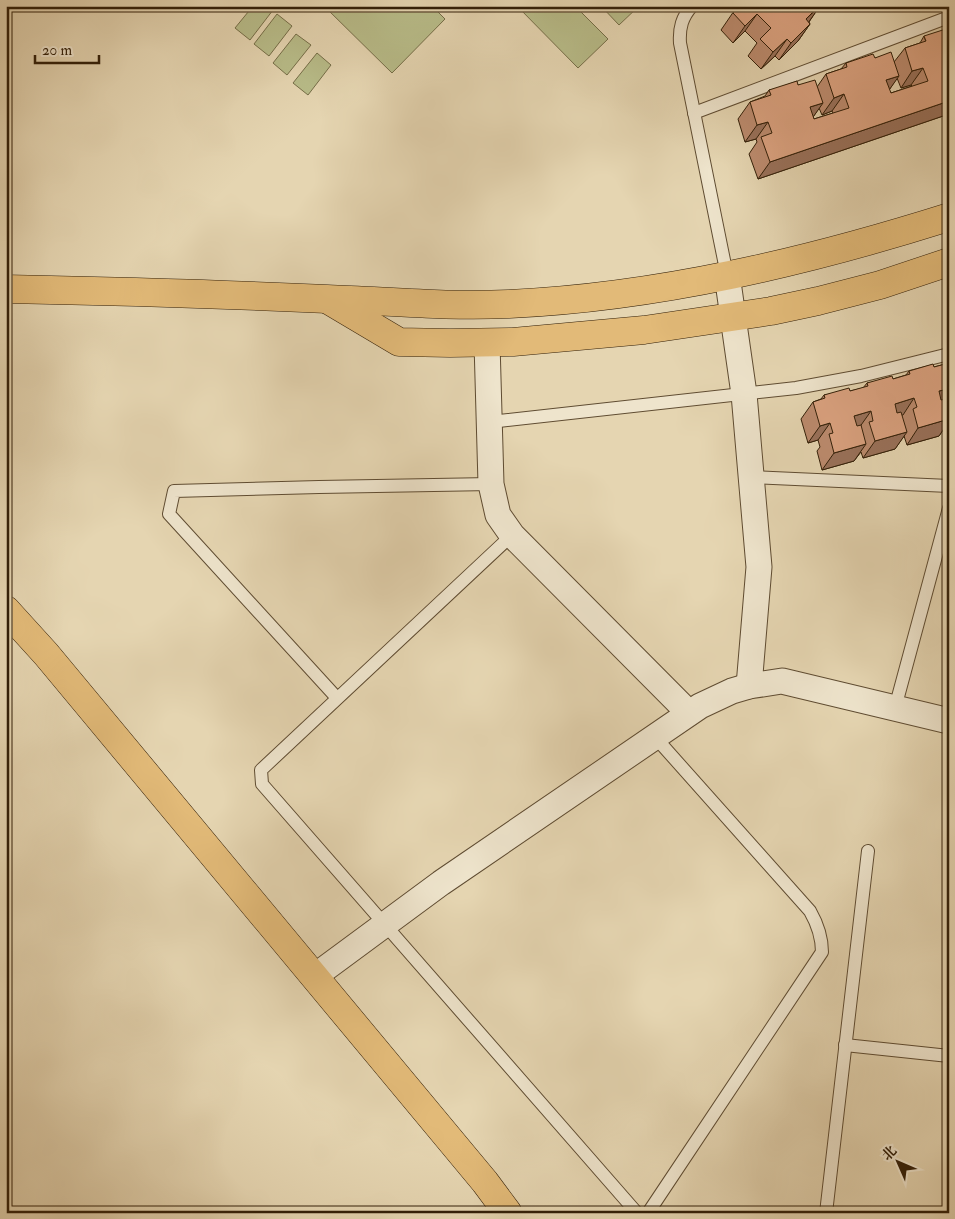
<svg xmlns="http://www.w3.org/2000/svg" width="955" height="1219" font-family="'IM FELL Double Pica','Noto Serif SC',serif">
<rect width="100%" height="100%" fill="#e5d5b1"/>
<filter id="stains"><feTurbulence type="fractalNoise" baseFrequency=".004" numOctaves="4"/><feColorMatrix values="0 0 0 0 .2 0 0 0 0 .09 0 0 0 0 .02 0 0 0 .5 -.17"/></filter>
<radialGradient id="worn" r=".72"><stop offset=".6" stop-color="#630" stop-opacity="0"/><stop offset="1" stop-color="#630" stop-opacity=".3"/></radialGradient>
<g fill="#b8bc89" stroke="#756e48">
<path d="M253,6H268L273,10L250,40L235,28Z"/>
<path d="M324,6H432L445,19L392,73Z"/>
<path d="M517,6H575L608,39L578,68Z"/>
<path d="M601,6H639L619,25Z"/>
<path d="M277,14L292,26L269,56L254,44Z"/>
<path d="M296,34L311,45L287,75L273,63Z"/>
<path d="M317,53L331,65L308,95L293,83Z"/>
</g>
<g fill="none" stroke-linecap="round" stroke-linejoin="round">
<g stroke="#5f4c32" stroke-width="14">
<g id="lane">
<path d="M692,6C682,17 679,28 680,43L727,275"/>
<path d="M694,113L949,17"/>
<path d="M490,422L796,388L861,376L949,354"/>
<path d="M751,477L949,486"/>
<path d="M512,535L261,770L262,784L637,1213"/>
<path d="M337,698L169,514L174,491L319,487L491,484"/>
<path d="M895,708L949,508"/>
<path d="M845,1045L949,1056"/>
<path d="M648,1213L822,952C822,937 818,925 810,911L655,737"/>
<path d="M826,1213L868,851"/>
</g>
</g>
<g stroke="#5f4c32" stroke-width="27">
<g id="street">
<path d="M727,275L744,394L759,567L749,686"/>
<path d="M487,343L491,484L498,515L512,535L689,713"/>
<path d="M315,976L441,883L700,706L732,691L749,686L782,681L949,721"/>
</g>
</g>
<g stroke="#321f08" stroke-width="29">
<g id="highway">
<path d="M6,289C113,291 220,294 327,299C387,301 448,307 509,304C658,297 806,262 949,217"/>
<path d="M330,301L399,342L450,343L513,342L644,330L771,311L818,301L880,285L949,262"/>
<path d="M6,610L46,654L485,1182L508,1213"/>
</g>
</g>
<use href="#lane" stroke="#eee4cc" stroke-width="12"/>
<use href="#street" stroke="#eee4cc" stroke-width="25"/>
<use href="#highway" stroke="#e2ba78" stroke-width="28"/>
</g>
<g fill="#bc8b6e" stroke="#321f08" fill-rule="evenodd">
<path d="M734,6H823L818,11L817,10L809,22L810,24L798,41L779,60L775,56L761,69L748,56L757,43L745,31L733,43L721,30L734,11L732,9Z"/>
<path d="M924,36L949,114L758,179L749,154L757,142L756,139L745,142L738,119L750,102L765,96L769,90L798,85L817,87L826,74L841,69L846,63L875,58L894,62L905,48L920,43ZM897,78L901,88L911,85L912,86L891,93L889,90ZM819,108L822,115L832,111L833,113L814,119L813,117Z"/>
<path d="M949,363V432L948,433L946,426L939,436L907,445L904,436L895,449L863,458L861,452L854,461L822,470L817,451L820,447L818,440L808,443L801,419L813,402L821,399L824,395L850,391L863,388L867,383L893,379L906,375L909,371L934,367Z"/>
</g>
<g fill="#99715a" stroke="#321f08">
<path d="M820,6L808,23L806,19Z"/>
<path d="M757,14L745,31L733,43L745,26Z"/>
<path d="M810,24L798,41L779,60L791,43Z"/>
<path d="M787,39L775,56L761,69L773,52Z"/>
<path d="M923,68L911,85L901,88L912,71Z"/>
<path d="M899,76L887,93L886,80Z"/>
<path d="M844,94L832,111L822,115L834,98Z"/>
<path d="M949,101V114L758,179L770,162Z"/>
<path d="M823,103L811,120L810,107Z"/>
<path d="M768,122L756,139L745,142L757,125Z"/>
<path d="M949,389V397L944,404L927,408L939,391Z"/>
<path d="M914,398L903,415L883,421L895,404Z"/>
<path d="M871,411L859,428L842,433L854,416Z"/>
<path d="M949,419V421L939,436L907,445L918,428Z"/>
<path d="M830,423L818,440L808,443L820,426Z"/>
<path d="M907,432L895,449L863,458L875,441Z"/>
<path d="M866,444L854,461L822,470L834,453Z"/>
</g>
<g fill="#dba280" stroke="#321f08">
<path d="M740,6H819L806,19L810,24L791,43L787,39L773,52L760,39L771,28L757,14L745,26L733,13Z"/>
<path d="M949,28V101L770,162L761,137L772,133L768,122L757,125L750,102L771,95L769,90L797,81L798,85L815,80L823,103L810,107L814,119L849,108L844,94L834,98L826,74L847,67L846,63L873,54L875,58L891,52L899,76L886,80L891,93L928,81L923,68L912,71L905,48L926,41L924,36Z"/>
<path d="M949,363V389L939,391L941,400L945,399L949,412V419L918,428L913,409L917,407L914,398L895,404L897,413L901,412L907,432L875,441L869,422L873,421L871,411L854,416L857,426L861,425L866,444L834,453L829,434L833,433L830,423L820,426L813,402L825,398L824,395L849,388L850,391L868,386L867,383L892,376L893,379L910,374L909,371L933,364L934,367Z"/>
</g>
<rect width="955" height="1219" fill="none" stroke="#e5d5b1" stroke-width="25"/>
<rect x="8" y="8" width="940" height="1204" fill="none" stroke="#321f08" stroke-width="2.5"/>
<rect x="12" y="12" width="930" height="1194" fill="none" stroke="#321f08"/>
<g transform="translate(898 1162) rotate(315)" stroke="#eee4cc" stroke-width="4" paint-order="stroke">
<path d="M0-4L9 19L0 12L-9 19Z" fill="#321f08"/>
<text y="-8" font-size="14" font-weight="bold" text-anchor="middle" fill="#321f08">北</text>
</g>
<path d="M35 55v8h64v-8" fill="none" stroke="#321f08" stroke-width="2.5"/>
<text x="42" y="55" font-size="15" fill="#321f08" stroke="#eee4cc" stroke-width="4" paint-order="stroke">20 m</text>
<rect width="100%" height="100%" filter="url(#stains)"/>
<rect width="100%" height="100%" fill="url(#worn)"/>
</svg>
